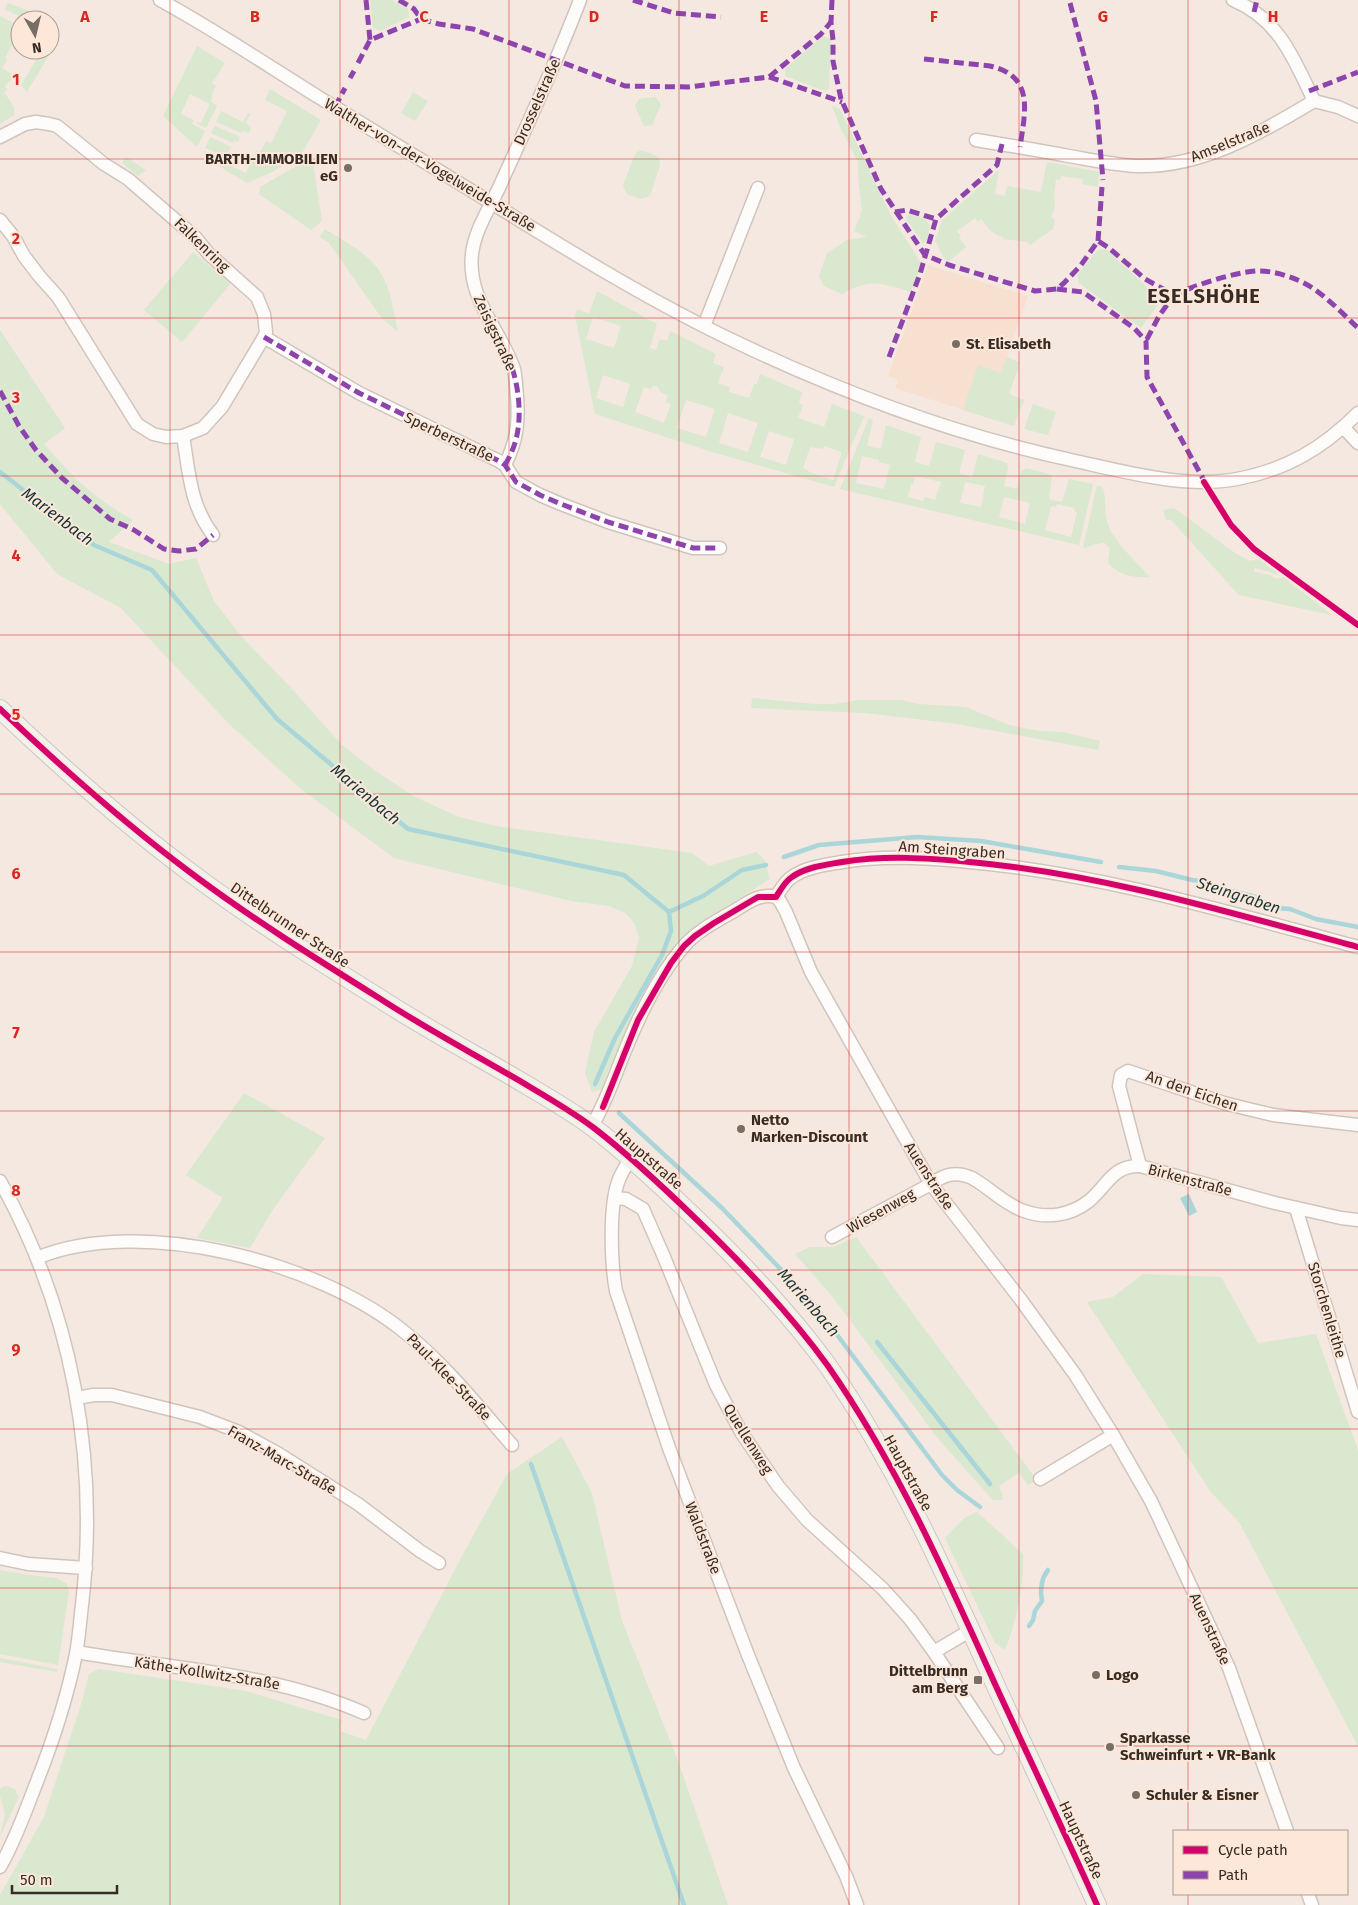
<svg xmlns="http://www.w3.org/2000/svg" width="1358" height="1905" font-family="'Fira Sans',sans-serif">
<rect width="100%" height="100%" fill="#f4e8e0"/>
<path fill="#f7e0cf" d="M928,265L1028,296L1007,357L1020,363L998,421L895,388L898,380L888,376Z"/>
<g fill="#d9e8cf" fill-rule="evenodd">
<path d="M370,0H392L408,9L409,17L380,31L373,28Z"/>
<path d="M8,3L45,17L44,20H27L5,9Z"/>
<path d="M0,16L20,26V47L13,43L5,58L7,60L2,68L15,76L5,86L7,90L4,92L14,107V115L0,124Z"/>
<path d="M823,36L831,39L829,89L825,91L785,76V69Z"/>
<path d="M50,45L54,47L27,92L21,85L38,57L25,50H50Z"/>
<path d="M197,46L225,63L212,83L216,86L213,91L211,102L217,106L206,128L196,123L197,122L201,123L210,104L190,94L181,114L194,120L192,124L205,131L197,147L163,116Z"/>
<path d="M270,89L321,120L302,153L274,171L247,183L217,165L203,152L204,151L224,160V163L246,173L256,151L260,152L266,141L271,143L287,111L265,100Z"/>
<path d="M413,92L428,101L415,121L401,113Z"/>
<path d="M656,97L661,105L652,125L644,126L635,106L639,99Z"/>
<path d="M832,106L840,109L890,214L921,263L911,292C881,283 872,278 842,294L824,286L819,276L827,253L847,240L867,237L854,231L862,211L858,175V162L841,129Z"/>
<path d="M221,111L243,122L248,113L250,114L246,123L251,128L249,133L244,131L242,133L216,122Z"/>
<path d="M215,126L240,137L238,142L234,140L233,143L211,133Z"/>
<path d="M210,137L231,147L226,157L205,148Z"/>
<path d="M639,151H644L657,156L660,160V165L650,196L640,199L627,194L623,186L635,154Z"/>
<path d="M126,157L146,170L138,176L122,163Z"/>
<path d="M312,157L322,221L311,230L259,194L260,187Z"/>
<path d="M1047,162L1099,172L1098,187L1082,184L1083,179L1061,176L1060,180L1056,179L1054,194L1055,206L1051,218L1055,219L1053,229L1030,245L1028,242L1003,239V237C991,234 988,227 981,219L978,222L975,218L957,231L961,236L959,238L966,247L949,261L945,260L935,241L942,220L999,170L995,194L1005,196L1007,186L1041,192Z"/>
<path d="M909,214L925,218L930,226L927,240L923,243L906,219Z"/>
<path d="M325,229C340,239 358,248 370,260C390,278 393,308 398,332L381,317L329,243L320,237Z"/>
<path d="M1106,249L1161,300L1141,328L1079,283L1077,275L1098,250Z"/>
<path d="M193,252L231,283L182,342L144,310Z"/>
<path d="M597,291L657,324L650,348L656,350L660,339L667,341L670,331L716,354L713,363L724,367L718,383L730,387L729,392L749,398L754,384H757L760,374L802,392L799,403L803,405L798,418L824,427L832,404L864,416L834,487L709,451L595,414L575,316L577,309L589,314ZM593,317L621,326L614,348L586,339ZM603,375L630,384L623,407L596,398ZM653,386L658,387L660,392L668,395L666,402L671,404L664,423L635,412L644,387L651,389ZM686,400L715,409L706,437L677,428ZM728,413L758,423L748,452L719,443ZM769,431L794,439L786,465L760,457ZM824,446L841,452V455L833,480L809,472V471L803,468L810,447L823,449Z"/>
<path d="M0,330L65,428L44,444C72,476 94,499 133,520L109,542L169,564L196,558L214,601L241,636L292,689L341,744L374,770L413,796L459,817L496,826L692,853L709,866L756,852L764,859L770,879L700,923L676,942L649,984L609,1069L602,1089L592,1092L585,1073L594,1032L632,966L639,938L634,922L625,913L609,906L571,901L394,858L301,789L228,723L121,608L57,574L0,504Z"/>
<path d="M1007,357L1020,363L1009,394L1024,400L1014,426L963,410L978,365L1001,373Z"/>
<path d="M1033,404L1056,412L1048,435L1024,429Z"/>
<path d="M869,418L873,420L867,446L881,449L886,425L921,437L915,462L929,466L936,442L965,450L959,473L972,477L978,454L1007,463L1008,467L1004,486L1017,489L1021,472L1026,468L1052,475L1049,499L1062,502L1069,479L1093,484L1079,545L840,489ZM862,456L879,460V462L890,465L884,489L856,483ZM915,476L941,482L935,500L925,497L923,501L908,497L911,484L913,485ZM965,482L985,486L981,507L960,503ZM1004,497L1030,503L1025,524L999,517ZM1057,504L1075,508L1074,511L1077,512L1071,537L1045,530L1051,506L1056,507Z"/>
<path d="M1097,486L1102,487C1107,497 1104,511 1107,522C1114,543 1136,561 1150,577C1134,578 1120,576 1108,563L1110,549L1105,543C1094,543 1091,547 1083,548Z"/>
<path d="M1174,508L1235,553L1250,561L1259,559L1280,575L1255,568L1254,572L1270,575L1276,579L1283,577L1332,615L1239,595L1171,520H1166L1163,510Z"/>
<path d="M752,698L814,704H835L858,700H901L918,704L966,707L1009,725L1039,731L1063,732L1100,741L1098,750L958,724L865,713L751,708Z"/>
<path d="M244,1093L325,1138L274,1208L250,1248L197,1238L223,1198L186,1175Z"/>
<path d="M856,1237L1037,1480L1028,1485L1019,1473L999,1486L1002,1493L1003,1500H993L940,1441L832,1296L795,1254L810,1247H833Z"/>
<path d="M1143,1274L1221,1277L1258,1343L1316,1334L1358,1450V1746L1239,1522L1210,1491L1087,1302L1113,1297Z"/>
<path d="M562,1437L592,1493L622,1621L677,1758L728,1905H0V1895L44,1817L83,1698L89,1674L99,1669L246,1691L342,1720L340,1731L366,1740L461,1558L507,1474Z"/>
<path d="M977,1512L1023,1554C1024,1586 1017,1620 1005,1650L995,1643L945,1538L964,1518Z"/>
<path d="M0,1570L28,1575L57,1578L67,1584L69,1591L58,1665L0,1654Z"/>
<path d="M0,1658L57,1669V1672L0,1662Z"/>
<path d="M7,1786L15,1789L19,1797L0,1837L5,1813L0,1796V1789L2,1787Z"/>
</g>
<path fill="#aad6da" d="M1189,1194L1197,1212L1189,1216L1180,1198Z"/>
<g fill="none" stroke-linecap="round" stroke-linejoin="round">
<g stroke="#aad6da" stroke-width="4.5">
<path d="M0,472L94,545L152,570L277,719L408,829L624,875L669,912L671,931L662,955L615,1038L595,1084"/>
<path d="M784,857L819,845L917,837L981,841L1101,862"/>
<path d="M1119,867L1156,871L1192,880L1202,881L1217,888L1253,896L1276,908L1290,909L1316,919L1358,927"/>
<path d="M669,912L703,896L742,870L766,865"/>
<path d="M619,1113L722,1208L814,1304L942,1475L957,1490L980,1507"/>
<path d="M877,1342L990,1484"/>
<path d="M531,1464L684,1905"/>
<path d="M1029,1626L1033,1620L1035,1611L1042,1601C1040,1590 1041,1579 1048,1570"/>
</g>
<g stroke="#d0c5be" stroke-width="15">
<g id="street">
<path d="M160,0C215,30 267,65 320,98C381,135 442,172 503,210C579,257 656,304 736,342C843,393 956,435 1071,460C1122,471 1185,489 1237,479C1286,470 1323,448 1358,413"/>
<path d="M1233,0C1279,19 1294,59 1314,101"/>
<path d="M0,137L25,124L36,122L49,124L57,126L104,164L128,179L195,237L209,254L257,297L264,314L266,332L264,337L222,407L203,428L183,436L166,437L153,434L137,424L58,297L40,277L24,256L13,236L0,220"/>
<path d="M976,140C1007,145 1038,150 1069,156C1092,160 1115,165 1137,166C1201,168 1261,133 1314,101L1338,107L1358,116"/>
<path d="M704,326L758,188"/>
<path d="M264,337L359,393L499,461L505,465L516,482L540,495L561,504L608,522L693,548H720"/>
<path d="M1343,427L1358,443"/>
<path d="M183,436C189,472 190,505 213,535"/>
<path d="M505,465C517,440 519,423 517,396C516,387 516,378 514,369C500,329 467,299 472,254C475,228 492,205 502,181C529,121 557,61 580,0"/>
<path d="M776,897L780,901L786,912L811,972L931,1184L1021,1300L1076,1376L1113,1435L1151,1501L1229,1668L1287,1831"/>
<path d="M776,897C780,891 785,881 792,877C806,867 825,865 842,862C886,855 927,858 970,862C1102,874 1231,913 1358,947"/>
<path d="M592,1126C606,1102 614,1078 624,1053C638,1018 659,975 684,946C697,931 717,921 734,911C747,903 759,893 776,897"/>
<path d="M631,1158C626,1166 621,1173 618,1182C609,1208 611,1264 616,1291L669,1448L748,1655L794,1768L846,1876L857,1905"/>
<path d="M1140,1166L1119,1086L1121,1075L1128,1071L1224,1103L1248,1109L1273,1115L1358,1125"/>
<path d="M0,1181C72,1310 99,1459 82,1605C80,1621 79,1638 76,1654C67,1698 53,1741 36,1784C25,1812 15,1841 0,1867"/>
<path d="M615,1198L626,1199L643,1209L664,1257L716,1385L741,1432L778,1486L807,1520L883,1589L910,1619L934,1652L971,1630"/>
<path d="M1296,1208L1358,1412"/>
<path d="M832,1237L931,1184C945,1174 956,1171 972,1178C990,1188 1004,1204 1024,1211C1046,1219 1070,1216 1089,1201C1107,1186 1113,1165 1140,1166L1275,1203L1341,1218L1358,1220"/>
<path d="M37,1258C140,1215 317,1262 402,1330C444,1363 477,1405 512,1445"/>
<path d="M77,1398L94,1395H112L200,1417L239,1432L279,1454L358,1504L420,1551L439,1563"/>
<path d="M1040,1479L1113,1435"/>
<path d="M0,1558L28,1564L86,1568"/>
<path d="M77,1652C173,1669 273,1673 364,1713"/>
<path d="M934,1652L998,1748"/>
<path d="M1308,1894L1312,1905"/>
</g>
</g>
<g stroke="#d0c5be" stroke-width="20">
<path id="secondary" d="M0,709C61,767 124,823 191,873C251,918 315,958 379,998C428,1030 480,1057 530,1087C552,1100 574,1113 594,1128C629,1155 662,1186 694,1217C742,1263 789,1312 828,1366C897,1465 946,1575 995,1684C1029,1758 1064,1831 1097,1905"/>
</g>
<use href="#street" stroke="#fdfcfa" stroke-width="12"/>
<use href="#secondary" stroke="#f1f2ee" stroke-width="18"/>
<g stroke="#8e44ad" stroke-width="5" stroke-dasharray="10 5" stroke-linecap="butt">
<path d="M366,0L370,40"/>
<path d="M399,0L414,9L421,19L439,24L473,29L625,86L688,87L769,77L821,34L831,22"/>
<path d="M633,0L674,13L721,17"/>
<path d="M832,0L831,22L833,40V61L841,99L881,189L925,255L949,265L1035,291L1057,289L1064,283L1081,265L1098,241L1109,248L1145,279L1174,295L1159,316L1146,341"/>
<path d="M1070,3L1096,101L1103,180"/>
<path d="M1254,12L1257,0"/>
<path d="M924,59L990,66C1035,76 1025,112 1020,147"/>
<path d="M358,63L370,40L421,19"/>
<path d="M769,77L842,102"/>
<path d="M350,78L354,71"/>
<path d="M1309,91L1358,72"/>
<path d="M335,107L345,88"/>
<path d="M895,212L907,210L936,219"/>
<path d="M1098,241L1102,187"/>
<path d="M1057,289L1083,292L1134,328L1146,341L1147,377L1206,484"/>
<path d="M1174,295C1196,285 1231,273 1256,271C1273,270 1297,278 1311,287C1328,298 1343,314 1358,328"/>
<path d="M264,337L359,393L499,461L505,465L516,482L540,495L561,504L608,522L693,548H720"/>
<path d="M889,357L920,274L936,219L997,165L1002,144"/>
<path d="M0,391L19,426L36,450L62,478L110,519L134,530L164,549L179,551L196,549L213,535"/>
<path d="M505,465C510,456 515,446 517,435C522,411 518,380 508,357"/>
</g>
<g stroke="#fce7d8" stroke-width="9">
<g id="cycleway">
<path d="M1204,482L1231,525L1254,549L1358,625"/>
<path d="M0,709C61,767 124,823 191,873C251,918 315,958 379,998C428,1030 480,1057 530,1087C552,1100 574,1113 594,1128C629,1155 662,1186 694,1217C742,1263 789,1312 828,1366C897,1465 946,1575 995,1684C1029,1758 1064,1831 1097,1905"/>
<path d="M603,1107L638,1020L671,963L684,946L695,936L714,923L758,897H776C780,891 785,881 792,877C806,867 825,865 842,862C886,855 927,858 970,862C1102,874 1231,913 1358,947"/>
</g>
</g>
<use href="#cycleway" stroke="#d6006c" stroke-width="6"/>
</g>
<path fill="none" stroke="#d62828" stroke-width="1" stroke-opacity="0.55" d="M170,0V1905M340,0V1905M509,0V1905M679,0V1905M849,0V1905M1019,0V1905M1188,0V1831M0,159H1358M0,318H1358M0,476H1358M0,635H1358M0,794H1358M0,952H1358M0,1111H1358M0,1270H1358M0,1429H1358M0,1588H1358M0,1746H1358M1188,1894V1905"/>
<g fill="#786e66" stroke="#fce7d8" stroke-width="2">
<circle cx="348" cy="168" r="5"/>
<circle cx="956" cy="344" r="5"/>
<circle cx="741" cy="1129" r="5"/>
<circle cx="1096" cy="1675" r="5"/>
<rect x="973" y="1675" width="10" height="10" rx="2.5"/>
<circle cx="1110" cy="1747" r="5"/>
<circle cx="1136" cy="1795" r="5"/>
</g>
<g text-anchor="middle" stroke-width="4" stroke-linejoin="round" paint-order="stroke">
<g font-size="15" fill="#362c25" stroke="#fce7d8">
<text transform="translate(537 102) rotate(-66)" y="5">Drosselstraße</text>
<text transform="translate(1230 142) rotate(-22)" y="5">Amselstraße</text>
<text transform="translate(430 165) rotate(31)" y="5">Walther-von-der-Vogelweide-Straße</text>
<text transform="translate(202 245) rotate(44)" y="5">Falkenring</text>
<text transform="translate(495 333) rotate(65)" y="5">Zeisigstraße</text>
<text transform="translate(449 437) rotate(25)" y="5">Sperberstraße</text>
<text transform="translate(952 850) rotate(4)" y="5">Am Steingraben</text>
<text transform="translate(290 925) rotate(34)" y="5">Dittelbrunner Straße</text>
<text transform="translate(1192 1091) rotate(19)" y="5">An den Eichen</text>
<text transform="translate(649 1159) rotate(41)" y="5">Hauptstraße</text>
<text transform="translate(929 1176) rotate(57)" y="5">Auenstraße</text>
<text transform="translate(1190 1180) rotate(15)" y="5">Birkenstraße</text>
<text transform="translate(881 1211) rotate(-29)" y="5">Wiesenweg</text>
<text transform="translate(1327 1310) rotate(73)" y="5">Storchenleithe</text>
<text transform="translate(449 1377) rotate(46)" y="5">Paul-Klee-Straße</text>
<text transform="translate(748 1439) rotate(58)" y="5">Quellenweg</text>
<text transform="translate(282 1460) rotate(30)" y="5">Franz-Marc-Straße</text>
<text transform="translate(908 1473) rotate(61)" y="5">Hauptstraße</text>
<text transform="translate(703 1538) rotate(69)" y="5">Waldstraße</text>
<text transform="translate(1210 1629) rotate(65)" y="5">Auenstraße</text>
<text transform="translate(207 1673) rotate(9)" y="5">Käthe-Kollwitz-Straße</text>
<text transform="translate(1081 1840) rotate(65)" y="5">Hauptstraße</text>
</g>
<g font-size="15" font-weight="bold" fill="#362c25" stroke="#fce7d8" text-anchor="start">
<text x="338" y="164" text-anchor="end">BARTH-IMMOBILIEN<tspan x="338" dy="17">eG</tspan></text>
<text x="966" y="349">St. Elisabeth</text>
<text x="751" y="1125">Netto<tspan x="751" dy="17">Marken-Discount</tspan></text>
<text x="968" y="1676" text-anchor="end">Dittelbrunn<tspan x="968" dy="17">am Berg</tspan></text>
<text x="1106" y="1680">Logo</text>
<text x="1120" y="1743">Sparkasse<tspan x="1120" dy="17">Schweinfurt + VR-Bank</tspan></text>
<text x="1146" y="1800">Schuler &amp; Eisner</text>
</g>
<g font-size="16" font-style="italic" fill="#14353a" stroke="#fce7d8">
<text transform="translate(58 516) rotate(37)" y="6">Marienbach</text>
<text transform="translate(366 794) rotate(40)" y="6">Marienbach</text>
<text transform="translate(1239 895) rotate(18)" y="6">Steingraben</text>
<text transform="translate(809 1302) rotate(49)" y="6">Marienbach</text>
</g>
<g font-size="20" font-weight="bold" letter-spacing="1" fill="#362c25" stroke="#fce7d8">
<text x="1204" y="303">ESELSHÖHE</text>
</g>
</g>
<g font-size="16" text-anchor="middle" font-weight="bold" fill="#d62828" stroke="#fce7d8" stroke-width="4" stroke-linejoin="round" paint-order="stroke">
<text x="85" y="22">A</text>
<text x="255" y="22">B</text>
<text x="424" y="22">C</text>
<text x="594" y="22">D</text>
<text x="764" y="22">E</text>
<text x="934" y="22">F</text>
<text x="1103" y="22">G</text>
<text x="1273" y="22">H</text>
<text x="16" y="85">1</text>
<text x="16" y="244">2</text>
<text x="16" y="403">3</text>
<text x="16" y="561">4</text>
<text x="16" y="720">5</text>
<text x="16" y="879">6</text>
<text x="16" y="1038">7</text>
<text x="16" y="1196">8</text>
<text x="16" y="1355">9</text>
</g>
<rect x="1173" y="1830" width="175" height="65" fill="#fce7d8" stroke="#ad9c90"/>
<rect x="1183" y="1846" width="25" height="8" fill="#d6006c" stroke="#ad9c90"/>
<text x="1218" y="1855" font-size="15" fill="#362c25">Cycle path</text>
<rect x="1183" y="1871" width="25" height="8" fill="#8e44ad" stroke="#ad9c90"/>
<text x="1218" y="1880" font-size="15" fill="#362c25">Path</text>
<g transform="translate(35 35) rotate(172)"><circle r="24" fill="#fce7d8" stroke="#ad9c90"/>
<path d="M0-4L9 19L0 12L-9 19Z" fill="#786e66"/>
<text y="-8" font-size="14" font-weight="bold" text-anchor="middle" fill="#362c25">N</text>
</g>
<path d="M12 1885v8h105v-8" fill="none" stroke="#362c25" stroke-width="2.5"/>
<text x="20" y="1885" font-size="15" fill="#362c25" stroke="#fce7d8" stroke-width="4" paint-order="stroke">50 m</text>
</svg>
